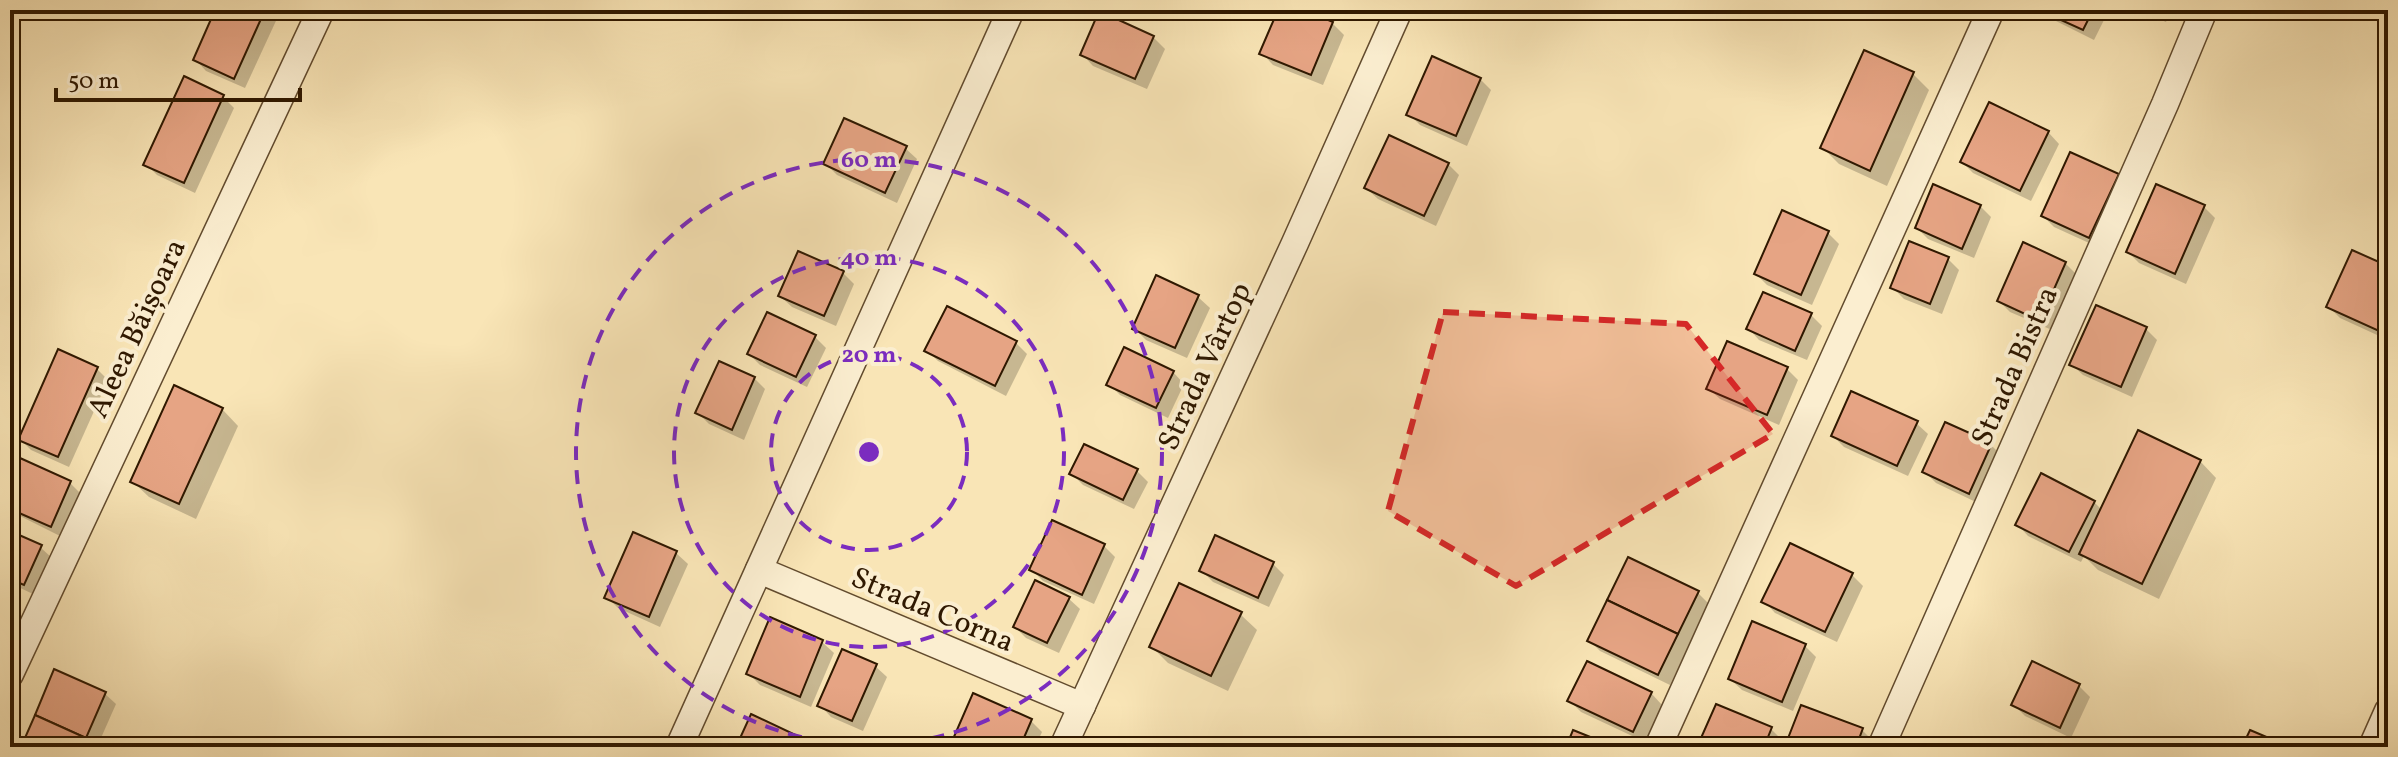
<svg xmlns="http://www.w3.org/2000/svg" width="2398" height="757" font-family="Vollkorn,serif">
<rect width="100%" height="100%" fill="#f9e5b6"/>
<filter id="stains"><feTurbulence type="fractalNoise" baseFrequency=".0025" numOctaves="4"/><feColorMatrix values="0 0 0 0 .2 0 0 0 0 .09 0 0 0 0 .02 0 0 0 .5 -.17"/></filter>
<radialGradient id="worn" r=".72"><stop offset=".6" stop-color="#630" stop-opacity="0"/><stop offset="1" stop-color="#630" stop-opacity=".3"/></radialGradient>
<g fill="#0003">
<path d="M218,10H281L245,88L206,71L195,59Z"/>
<path d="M1280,10H1300L1332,23L1344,35L1323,85L1273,65L1262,53Z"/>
<path d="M2034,10H2109L2094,40Z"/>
<path d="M2137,10H2171L2166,22Z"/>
<path d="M1153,37L1165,49L1147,89L1093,66L1082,54Z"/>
<path d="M1913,74L1929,90L1887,186L1839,164L1823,148Z"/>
<path d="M185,79L223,97L234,108L195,193L157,175L146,164Z"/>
<path d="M1480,79L1491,90L1467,146L1420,125L1409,114Z"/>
<path d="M2048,132L2059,144L2031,201L1973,173L1962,162Z"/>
<path d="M905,148L917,159L897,203L837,175L826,164Z"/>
<path d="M1448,164L1459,175L1436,226L1378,199L1366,188Z"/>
<path d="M2118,175L2129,186L2100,248L2054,227L2043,216Z"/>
<path d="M1980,206L1991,217L1974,258L1928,239L1917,228Z"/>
<path d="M2204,207L2215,218L2186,284L2139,263L2128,252Z"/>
<path d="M1828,233L1839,244L1812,305L1767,285L1756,274Z"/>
<path d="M1948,259L1959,270L1942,314L1904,299L1892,287Z"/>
<path d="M2065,263L2077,275L2052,330L2010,312L1999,301Z"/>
<path d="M2388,268V340L2340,318L2329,307Z"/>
<path d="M843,273L854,284L836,326L792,307L780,296Z"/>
<path d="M1157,278L1198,297L1210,308L1187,358L1146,340L1134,328Z"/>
<path d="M1811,315L1822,326L1807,360L1759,340L1748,328Z"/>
<path d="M2146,329L2157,340L2132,397L2083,375L2071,364Z"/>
<path d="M815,337L826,348L807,387L760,365L749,354Z"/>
<path d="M1016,343L1027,354L1006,396L938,361L926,350Z"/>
<path d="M97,369L108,380L69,467L31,450L20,439Z"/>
<path d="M1787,369L1798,380L1779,425L1720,399L1708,388Z"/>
<path d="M1173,372L1184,384L1168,418L1120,395L1109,384Z"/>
<path d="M754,378L765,389L744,440L709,424L698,413Z"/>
<path d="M222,409L238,426L196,519L149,497L132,481Z"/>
<path d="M1916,423L1928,434L1908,476L1844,447L1833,436Z"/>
<path d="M1991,445L2002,456L1980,504L1936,483L1925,472Z"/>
<path d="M21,461L70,483L81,494L62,537L10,511V486Z"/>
<path d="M2200,461L2216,478L2159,599L2098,570L2084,556L2081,562L2028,536L2017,524L2094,502L2102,510Z"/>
<path d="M1136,470L1148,482L1134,509L1083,485L1072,474Z"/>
<path d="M10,533L40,547L52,558L35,595L10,583Z"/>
<path d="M634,535L676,553L688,564L660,627L618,608L607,597Z"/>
<path d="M1791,545L1852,575L1863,586L1837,642L1775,613L1764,601Z"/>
<path d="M1104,546L1115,557L1094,604L1043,581L1032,570Z"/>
<path d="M1629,559L1698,593L1709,604L1670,685L1600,651L1589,640Z"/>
<path d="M1273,564L1284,575L1269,607L1213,582L1202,571Z"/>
<path d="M1068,598L1080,609L1059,653L1026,638L1015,627Z"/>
<path d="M10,609L23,620L10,649Z"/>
<path d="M1240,614L1257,630L1228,691L1168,663L1152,647Z"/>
<path d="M822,642L834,653L811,707L760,685L749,674Z"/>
<path d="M1805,646L1816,657L1793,711L1742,690L1730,679Z"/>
<path d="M875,666L887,677L863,731L831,717L820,705Z"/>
<path d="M2079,686L2090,697L2071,738L2025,716L2014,705Z"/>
<path d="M104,693L116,704L97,747H23Z"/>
<path d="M1651,693L1662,705L1645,742L1581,712L1570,701Z"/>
<path d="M1717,706L1771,729L1782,740L1780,747H1699Z"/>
<path d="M1031,721L1042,732L1035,747H964L955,738Z"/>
<path d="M1862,730L1873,741L1871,747L1788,745Z"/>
</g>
<g fill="#e6a484" stroke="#2f1800" stroke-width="2">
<path d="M215,10H265L234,79L193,60Z"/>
<path d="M1278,10H1305L1333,22L1311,75L1259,54Z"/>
<path d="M2039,10H2093L2083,30Z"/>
<path d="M1099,11L1154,36L1135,79L1080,55Z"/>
<path d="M1864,50L1914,72L1870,171L1820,148Z"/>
<path d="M1432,56L1481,78L1456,136L1406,115Z"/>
<path d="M184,76L224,95L184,183L143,165Z"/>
<path d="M1989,102L2049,131L2020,191L1960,162Z"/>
<path d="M844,118L907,146L885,193L823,164Z"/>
<path d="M1389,135L1449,163L1424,216L1364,188Z"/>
<path d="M2070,152L2119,174L2089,238L2041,216Z"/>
<path d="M1933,184L1981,205L1962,249L1915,228Z"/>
<path d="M2156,184L2205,205L2175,274L2126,252Z"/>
<path d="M1782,210L1829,231L1801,295L1754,274Z"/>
<path d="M1909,241L1949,257L1930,304L1890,288Z"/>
<path d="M2023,242L2066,262L2040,321L1997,301Z"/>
<path d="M2352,250L2388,266V311L2379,331L2326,307Z"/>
<path d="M798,251L844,271L824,316L778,296Z"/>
<path d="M1156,275L1199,295L1175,348L1132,329Z"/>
<path d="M1763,292L1812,313L1795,351L1746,329Z"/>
<path d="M2096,305L2147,327L2121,387L2069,365Z"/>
<path d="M947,306L1017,341L995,386L924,351Z"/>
<path d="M767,312L816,335L796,377L747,354Z"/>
<path d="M1727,341L1788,367L1767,415L1706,389Z"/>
<path d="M1124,347L1174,371L1156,408L1106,385Z"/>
<path d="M58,349L98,367L58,457L18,440Z"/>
<path d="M719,361L755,377L732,430L695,413Z"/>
<path d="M174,385L223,408L179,504L130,482Z"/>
<path d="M1851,391L1918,421L1897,466L1831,436Z"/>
<path d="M1945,422L1992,443L1969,494L1922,472Z"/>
<path d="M2138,430L2201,460L2142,584L2079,554Z"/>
<path d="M1084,444L1138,469L1123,500L1069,474Z"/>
<path d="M20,458L71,481L51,527L10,509V481Z"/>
<path d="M2041,473L2095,501L2069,552L2015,525Z"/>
<path d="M1052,520L1105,544L1082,595L1029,570Z"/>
<path d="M10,531L42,545L24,585L10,579Z"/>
<path d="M633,532L677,551L649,617L604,598Z"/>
<path d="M1215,535L1274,562L1258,598L1199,571Z"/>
<path d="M1790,543L1853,573L1825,632L1761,602Z"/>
<path d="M1628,557L1699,591L1678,634L1607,600Z"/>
<path d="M1035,580L1070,597L1047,643L1013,627Z"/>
<path d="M1179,583L1242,612L1211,676L1149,647Z"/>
<path d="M1607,600L1678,634L1658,675L1587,641Z"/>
<path d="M770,617L823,640L800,697L746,674Z"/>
<path d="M1752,621L1806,644L1782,702L1728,679Z"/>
<path d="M842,649L877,664L852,721L817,706Z"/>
<path d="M1587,661L1652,692L1633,732L1567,701Z"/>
<path d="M2032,661L2080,684L2060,728L2011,705Z"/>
<path d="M54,669L106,692L86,738L35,715Z"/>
<path d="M973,693L1032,719L1020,747H971L953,739Z"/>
<path d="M1716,704L1772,727L1764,747H1697Z"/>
<path d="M1801,705L1863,728L1856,747L1785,746Z"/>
<path d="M751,714L819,746L818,747H736Z"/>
<path d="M35,715L86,738L82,747H21Z"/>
<path d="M1573,730L1615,747H1566Z"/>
<path d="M2250,730L2290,747H2242Z"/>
</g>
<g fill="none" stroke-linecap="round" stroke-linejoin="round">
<g stroke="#624b2e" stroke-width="29">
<g id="minor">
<path d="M759,570L1082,706"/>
<path d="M10,674L321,10"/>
<path d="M679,747L1011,10"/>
<path d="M1063,747L1295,243L1399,10"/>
<path d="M1658,747L1991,10"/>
<path d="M1881,747L2165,104L2204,10"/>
<path d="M2372,747L2388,711"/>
</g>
</g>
<use href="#minor" stroke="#fbeed0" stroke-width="26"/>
</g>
<path fill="#d62828" fill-opacity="0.2" stroke="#d62828" stroke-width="6" stroke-dasharray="16 10" stroke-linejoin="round" d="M1443,312L1686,324L1773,434L1516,586L1388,511Z"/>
<g fill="none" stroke="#7b2cbf" stroke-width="4" stroke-dasharray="14 10">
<circle cx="869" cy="452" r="98"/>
<circle cx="869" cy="452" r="195"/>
<circle cx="869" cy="452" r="293"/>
</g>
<g text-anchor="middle" stroke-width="8" stroke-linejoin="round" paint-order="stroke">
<g font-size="30" fill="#2f1800" stroke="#fbeed0">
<text transform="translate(136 328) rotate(-65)" y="10">Aleea Băișoara</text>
<text transform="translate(1204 366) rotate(-65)" y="10">Strada Vârtop</text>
<text transform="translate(2014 366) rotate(-66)" y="10">Strada Bistra</text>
<text transform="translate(933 609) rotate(23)" y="10">Strada Corna</text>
</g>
</g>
<circle cx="869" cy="452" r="12" fill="#7b2cbf" stroke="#fbeed0" stroke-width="4"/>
<g font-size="24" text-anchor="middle" font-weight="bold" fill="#7b2cbf" stroke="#fbeed0" stroke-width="8" stroke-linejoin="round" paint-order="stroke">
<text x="869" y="167">60 m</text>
<text x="869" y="265">40 m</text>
<text x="869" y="362">20 m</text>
</g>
<rect width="2398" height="757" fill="none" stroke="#f9e5b6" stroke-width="40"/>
<rect x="12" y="12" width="2374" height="733" fill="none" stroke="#2f1800" stroke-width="4"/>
<rect x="20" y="20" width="2358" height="717" fill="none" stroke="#2f1800" stroke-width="2"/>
<path d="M56 88v12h244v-12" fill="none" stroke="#2f1800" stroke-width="4"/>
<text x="68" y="88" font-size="24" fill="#2f1800" stroke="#fbeed0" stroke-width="6" paint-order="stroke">50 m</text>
<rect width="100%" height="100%" filter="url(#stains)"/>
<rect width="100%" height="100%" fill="url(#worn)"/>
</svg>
